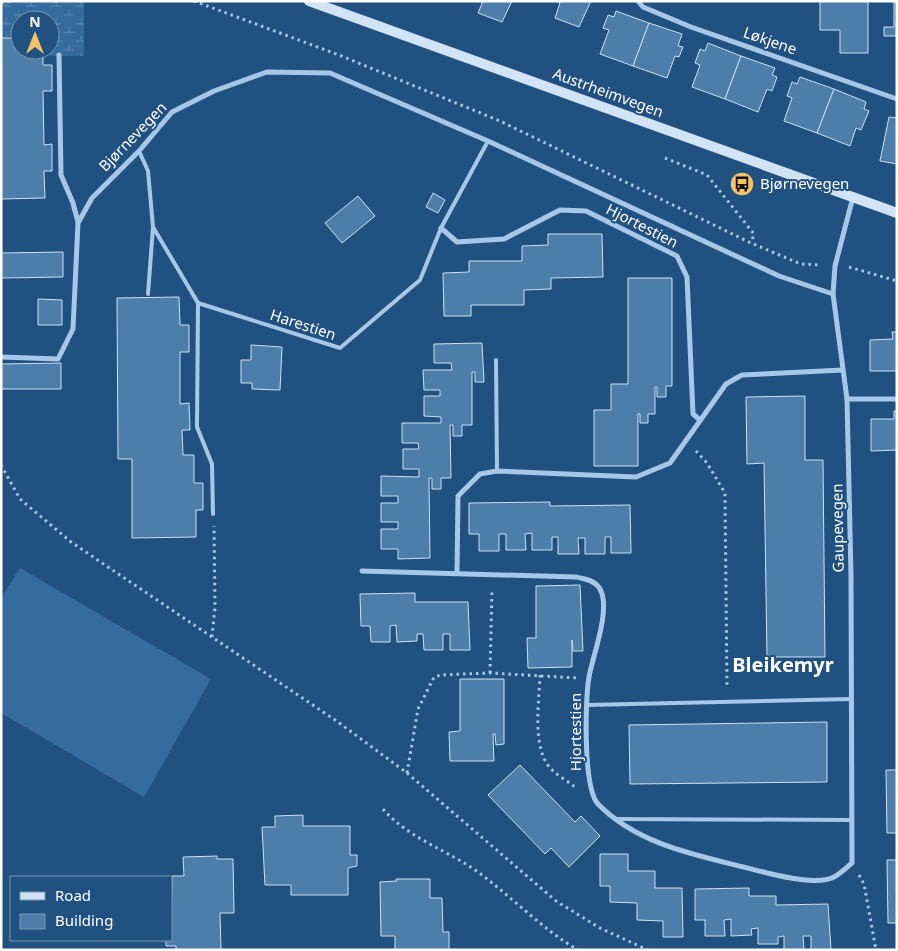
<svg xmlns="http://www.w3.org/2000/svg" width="898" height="951" font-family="'Noto Sans',sans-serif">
<defs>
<pattern id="wetland-marsh" width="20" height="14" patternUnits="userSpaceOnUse" patternTransform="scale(1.25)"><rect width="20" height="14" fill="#356c9e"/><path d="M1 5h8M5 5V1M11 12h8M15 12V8" fill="none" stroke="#5382ad"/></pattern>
</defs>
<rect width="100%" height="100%" fill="#215180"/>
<path fill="url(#wetland-marsh)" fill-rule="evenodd" d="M1,1H84V56H1ZM20,20H50V50H20Z"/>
<path fill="#356c9e" d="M20,568L211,679L144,797L1,713V598Z"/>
<g fill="#4d7eab" stroke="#cae1f6">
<path d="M483,1H512L502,22L478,13Z"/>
<path d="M556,1H591L579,27L555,18L560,3Z"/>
<path d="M820,1H868V53H840V30H820Z"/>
<path d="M894,2H897L896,36H884V27H894Z"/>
<path d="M616,11L649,23L633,66L600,54L609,30L603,28L608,15L614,17Z"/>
<path d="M649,23L682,34L678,46L683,47L679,57L675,56L667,78L633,66Z"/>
<path d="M1,38H20V50H43V65H52V91H43L44,145L52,144V171H44L45,198L1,199Z"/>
<path d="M708,43L741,56L725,99L692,87L700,65L695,63L700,49L705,51Z"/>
<path d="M741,56L775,68L772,75L777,77L772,91L767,89L758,112L725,99Z"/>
<path d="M800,77L834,89L817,133L784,121L792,98L787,96L792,82L797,84Z"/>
<path d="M834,89L866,102L864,109L869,111L861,130L856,128L850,146L817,133Z"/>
<path d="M889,117L897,118V164L880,161Z"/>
<path d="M433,193L445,200L438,213L426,207Z"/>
<path d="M358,196L375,216L342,243L325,223Z"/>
<path d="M548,234H602L603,277L551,278V289L524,290V305H471V316H444L443,273L469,272V261H522V246L548,245Z"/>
<path d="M63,252V277L1,278V253Z"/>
<path d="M628,278H672V386H666V397H657V387H655V414H648V423H640V414H638V466H594V410H611V384H628Z"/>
<path d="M179,297L180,325H189V352H180V404L189,403L190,430H182L183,455H194V483H203V510H196V537L132,538V459H118L117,298Z"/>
<path d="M38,299L62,300V325H38Z"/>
<path d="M892,332H897V371H870V340L893,339Z"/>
<path d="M482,343L484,382H475V372H472V425H462V436H453V425H450L451,478H441V489H432V478H429L430,558L398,559V549H381V529H398V522H381V503H398V496H381V476L419,477V469H403V449H419L418,443H402V423H441V417L424,416V396H440V390H424L423,370H452L451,363H434V344Z"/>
<path d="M251,345L282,347L280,390L252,389V383H241V360H251Z"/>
<path d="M61,363V389H1V364Z"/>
<path d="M805,396V460H823L825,657H767L764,463L747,464L746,397Z"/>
<path d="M894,411H897V450L871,451V419H894Z"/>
<path d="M550,502V506L630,505L631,553H611V537H605V554H585V538H578L579,554H558V537H552V550H532V533L525,534L526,550H506V534H499V551H479V534H469V503Z"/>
<path d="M580,585L583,651H573L572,640V667L528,668L527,638H536V586Z"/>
<path d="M415,593V602H468L470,650H450V634H443V650H424L423,634H417V641L397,642L396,625L390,626V642H371L370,626H361L360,594Z"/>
<path d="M460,679H504V744L496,745L495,734H493L494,761H450L449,732L460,731Z"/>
<path d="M827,722V782L630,784L629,725Z"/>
<path d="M520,765L575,822L581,816L600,836L569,867L551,848L545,854L488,795Z"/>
<path d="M886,770H897V833H887Z"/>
<path d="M303,815V826H350V855H357V866L348,868V895H291V885H265L262,827H275V816Z"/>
<path d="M600,854H628V871H655V888H682L683,937H663V921L637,920V903L610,902V886H600Z"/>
<path d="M217,856V859H233L234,913H220L221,950H176V946H166V940H171L172,876H184L183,857Z"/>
<path d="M887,860H897V923H888Z"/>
<path d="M396,879H430V898H442L443,932H449V950H395V936H381L380,882L397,881Z"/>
<path d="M749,888V896H776V905L828,904L831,950H811V936H803L804,950H784V936L778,937V944H758V928L751,929L752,935L731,936V919L724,920L725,936H705V920H695V889Z"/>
</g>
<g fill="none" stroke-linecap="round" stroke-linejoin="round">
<g stroke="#a6c8e8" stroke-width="3" stroke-dasharray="2.5 4" stroke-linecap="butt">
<path d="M194,1L339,55L500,121L751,243L801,264L821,265"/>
<path d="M1,3L11,1"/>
<path d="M665,158L707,175L754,234L751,243"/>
<path d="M849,267L897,281"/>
<path d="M696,451L707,463L725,493L727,688"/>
<path d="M1,465L20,499L71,542L338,722L407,773L556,901L600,928L648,950"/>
<path d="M212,637L215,607L214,526"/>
<path d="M490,673L492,589"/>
<path d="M540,675C539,702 532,747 550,768C557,775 567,781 575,787"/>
<path d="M407,773L418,709L434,677L441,675L490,673L576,678"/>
<path d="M383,809C408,838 447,850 478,872C512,897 542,929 578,950"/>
<path d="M859,875L864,884L876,950"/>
</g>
<g stroke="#a6c8e8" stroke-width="4">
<path d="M139,151L148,171L153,227L198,303L340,348L420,280L441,228L488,141"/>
<path d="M148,294L153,227"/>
<path d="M198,303L197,427L212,464L213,514"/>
<path d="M496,360L497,471"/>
<path d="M587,705L850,699"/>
<path d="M615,819L851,820"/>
</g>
<g stroke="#a6c8e8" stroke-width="5">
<path d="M638,1L643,7L691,27L897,99"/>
<path d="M59,55L61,175L73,203L78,222"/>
<path d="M441,228L457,242L504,239L560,210L586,211L677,256L687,277L693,414L700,420"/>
<path d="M1,357L58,359L73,329L78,223L92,198L139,151L172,112L214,91L267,72L330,73L488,141L779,276L833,294"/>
<path d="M847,399H897"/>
<path d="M362,571L576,577C586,579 597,581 601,591C610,612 593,655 589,677C585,699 583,788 598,804C642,849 709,857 767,873C784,877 818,885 834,877C841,873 847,867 852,863L851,575L847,399L833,294L835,266L853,197"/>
<path d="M457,573L458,496L480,474L497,471L636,477L670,463L726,384L742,375L843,370"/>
</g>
<path stroke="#d1e4f6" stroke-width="10" d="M309,1L897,213"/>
</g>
<defs>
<g id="bus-disc" transform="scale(1.25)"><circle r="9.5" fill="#f4c267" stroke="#215180"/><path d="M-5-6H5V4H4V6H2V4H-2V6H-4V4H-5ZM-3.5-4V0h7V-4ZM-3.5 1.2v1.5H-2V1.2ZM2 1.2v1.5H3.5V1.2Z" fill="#111"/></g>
</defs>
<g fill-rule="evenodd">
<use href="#bus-disc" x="742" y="184"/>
</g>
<g text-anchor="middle" stroke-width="4" stroke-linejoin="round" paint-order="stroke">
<g font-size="15" fill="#fff" stroke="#215180">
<text transform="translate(770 41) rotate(19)" y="5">Løkjene</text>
<text transform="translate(608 93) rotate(20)" y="5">Austrheimvegen</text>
<text transform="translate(133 137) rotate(-46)" y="5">Bjørnevegen</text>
<text transform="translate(642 226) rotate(27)" y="5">Hjortestien</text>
<text transform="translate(303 325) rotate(18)" y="5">Harestien</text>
<text transform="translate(838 528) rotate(-91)" y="5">Gaupevegen</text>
<text transform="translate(576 732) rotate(-90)" y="5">Hjortestien</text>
</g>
<g font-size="15" fill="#fff" stroke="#215180" text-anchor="start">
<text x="760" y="189">Bjørnevegen</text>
</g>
<g font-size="20" font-weight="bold" fill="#fff" stroke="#215180">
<text x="783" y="672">Bleikemyr</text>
</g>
</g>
<rect width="898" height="951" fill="none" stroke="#ffffff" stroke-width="5"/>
<rect x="10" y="876" width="162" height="65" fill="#215180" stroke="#7a97b3"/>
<rect x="20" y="892" width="25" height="8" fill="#d1e4f6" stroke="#7a97b3"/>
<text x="55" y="901" font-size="15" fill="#ffffff">Road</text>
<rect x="20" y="914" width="25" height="15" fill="#4d7eab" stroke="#7a97b3"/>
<text x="55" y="926" font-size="15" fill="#ffffff">Building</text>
<g transform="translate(35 35)"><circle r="24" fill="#215180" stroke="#7a97b3"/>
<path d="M0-4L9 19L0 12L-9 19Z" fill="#f4c267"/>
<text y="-8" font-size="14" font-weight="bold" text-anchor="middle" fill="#ffffff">N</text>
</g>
</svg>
